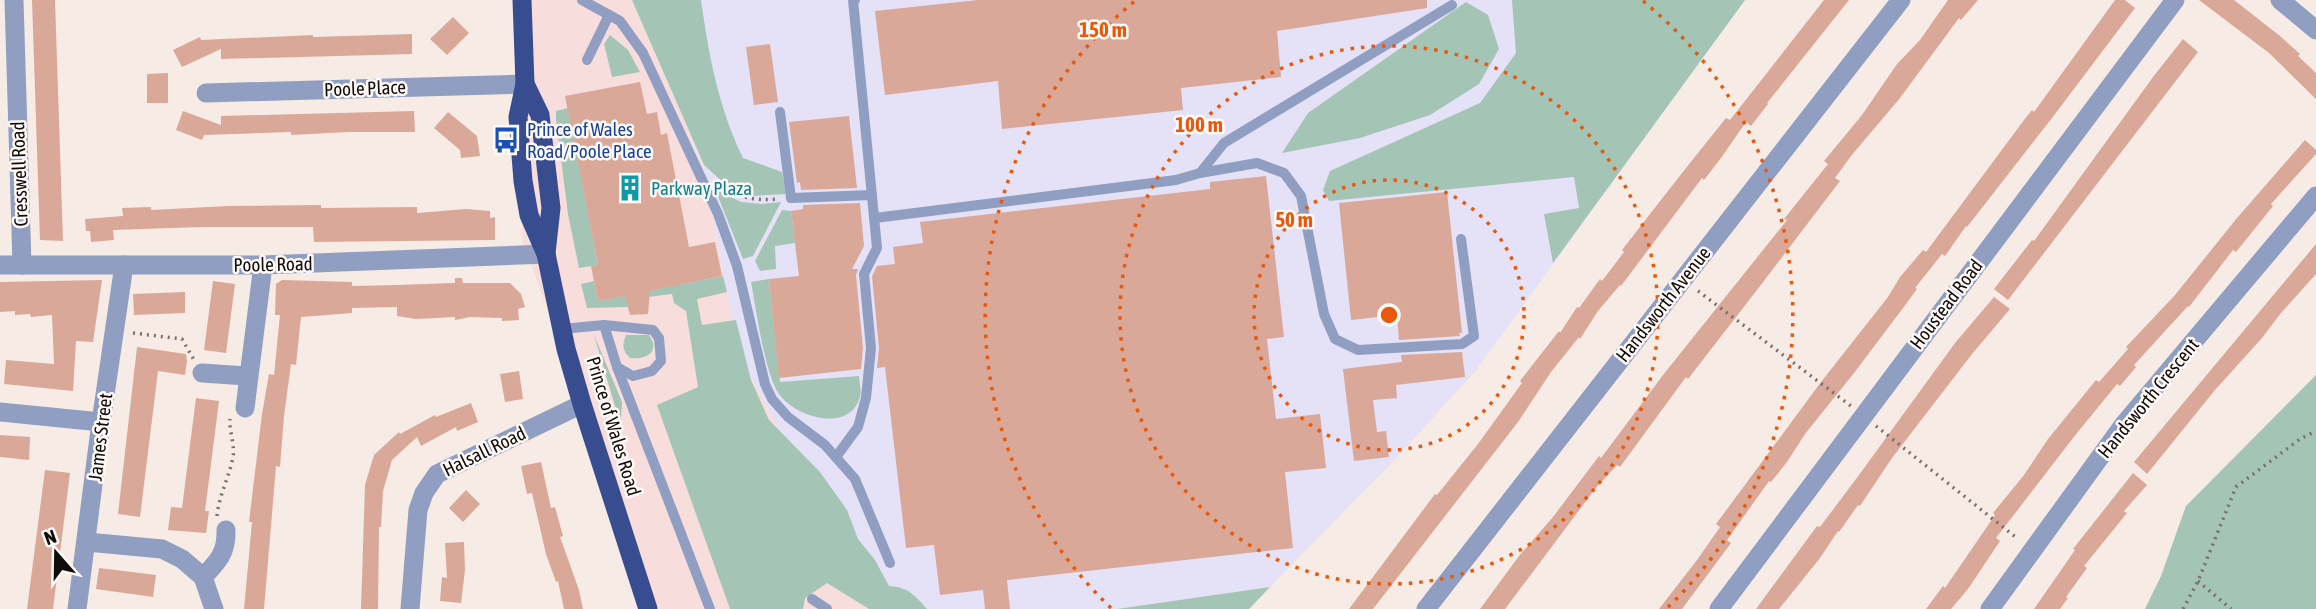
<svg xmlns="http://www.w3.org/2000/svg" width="2316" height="609" font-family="'Asap Condensed',sans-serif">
<rect width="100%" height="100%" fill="#f7ebe5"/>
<path fill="#f8dddd" d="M519,0H635L703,166L739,356L830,521L890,586L903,587L927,609H658L522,240Z"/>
<path fill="#e5e1f7" d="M635,0H1745L1477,369L1400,454L1270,587L1117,609H927L914,594L890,586L830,521L739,356L703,166Z"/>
<g fill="#a4c5b5">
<path d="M632,0H701C709,56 718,106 743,158L782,172L786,194L751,196L729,188L704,165Z"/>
<path d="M1512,0H1745L1553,263L1544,214L1579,208L1574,177L1329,201L1323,190L1330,171L1480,103L1516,53Z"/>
<path d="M1466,2L1488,15L1499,49L1479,84L1430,115L1360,138L1282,153L1308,113Z"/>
<path d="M610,35L628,50L640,72L612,77L604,44Z"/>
<path d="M568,108L598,265L579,268L568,214L556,119V111Z"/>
<path d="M715,189L741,202L761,204L781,202L753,256L743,259Z"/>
<path d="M782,210L791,211L795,243L775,246L776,269L760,271L755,261Z"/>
<path d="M723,276L727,292L697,299L702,325L736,320L751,380L769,420L820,472L847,510L858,539L875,560L889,586C908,587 915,595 927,609H869L827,583L805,598L803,609H730L657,405L698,387L686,311L674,303L672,294L648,297L647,291Z"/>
<path d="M769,279L780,382L859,376C859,382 862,391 860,397C849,434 795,417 779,394C765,374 756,309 751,282Z"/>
<path d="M594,281L598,301L626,295L628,307L587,308L581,284Z"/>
<path d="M594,335L622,402L621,418L618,416Z"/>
<path d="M626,335H649C661,352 646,360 630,358C622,350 622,345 626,335Z"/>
<path d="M2316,375V609H2145L2161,576L2186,506Z"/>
<path d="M1270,587L1249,609H1117Z"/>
</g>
<g fill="#daa898">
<path d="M32,0H55L63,241L40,240Z"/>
<path d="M978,0H1427V8L1277,31L1281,77L1181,88L1183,110L1002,129L998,81L885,95L875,11Z"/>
<path d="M1824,0H1849L1767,103L1768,104L1751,126L1746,122L1721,158L1704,180L1702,178L1621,286L1620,285L1598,311L1580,339L1579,337L1551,372L1518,422L1373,609H1349L1435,494L1437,495L1478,444L1522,383L1520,381L1559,331L1560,333L1577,307L1579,308L1600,279L1602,281L1624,252L1622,250L1682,173L1726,118L1730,120Z"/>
<path d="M1948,0H1978L1961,20L1959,18L1900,98L1851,156L1835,178L1840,181L1760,286L1688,379L1686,377L1620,467L1617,465L1595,489L1505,609H1480L1519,556L1553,517L1599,456L1601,458L1663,375L1787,220L1784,219L1828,164L1824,161L1862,115L1897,64L1920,40Z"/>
<path d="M2115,0H2125L2135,8L2055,114L1967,227L1966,226L1945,256L1942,254L1915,288L1917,289L1903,308L1854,373L1805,434L1787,462L1771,482L1769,481L1727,540L1731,543L1682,609H1659L1697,560L1720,527L1716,524L1821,382L1888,297L1900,277L1923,250L1926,252L2024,120L2032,110L2034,112Z"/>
<path d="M2199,0H2234L2280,36L2300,54L2298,56L2316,73V99L2269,53Z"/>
<path d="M453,17L469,33L447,55L430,39Z"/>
<path d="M412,34V54L221,59V49L182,67L173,50L200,37L201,40L313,35V37Z"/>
<path d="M2183,39L2198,52L2008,300L1994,289L2032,240L2034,241L2153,77Z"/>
<path d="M770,44L778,102L754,105L746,47Z"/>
<path d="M168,73V103H147V74Z"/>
<path d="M640,82L647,114L657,112L661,135L667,133L689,247L715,242L722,276L650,291L648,314L630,315L625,296L598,301L591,266L598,265L565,96Z"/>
<path d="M183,111L221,125V116L414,111L415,132H348L291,135V132L204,135L202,140L176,130Z"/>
<path d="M448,112L477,136L480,156L461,158L460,150L434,128Z"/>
<path d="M849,116L857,188L801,190L800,182L797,183L789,122Z"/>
<path d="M2305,140L2316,150V154L2271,204L2273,206L2236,252L2233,250L2189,307L2188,306L2134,365L2136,367L2120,386L2117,384L2073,438L1996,538L2000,541L1968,589L1951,609H1926L1943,586L1945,588L1995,515L1993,513L2024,475L2048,439L2096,380L2099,382L2128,349L2126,347L2175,295L2237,218Z"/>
<path d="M1266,176L1284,337L1267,339L1276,419L1320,414L1326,468L1285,472L1293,548L1007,580L1010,609H985L983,590L940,595L934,545L906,548L885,367L877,368L879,348L872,276L877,266L895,264L893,247L923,243L920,222L1210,189V182Z"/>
<path d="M1447,192L1462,333H1459L1460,336L1399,340L1397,315L1351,320L1339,203Z"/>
<path d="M860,203L864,246L852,269H858L856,275L863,348L861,369L779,378L769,279L799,276L791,211L803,209V205Z"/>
<path d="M321,205V208L417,207V213L466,209L490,211V218L495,217V240L314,242L313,227H201L113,230L114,240L91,242L90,231H86L85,219L123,216L122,208L151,207V210L228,206Z"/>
<path d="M2316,244V274L2281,313L2262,338L2215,390L2147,474L2134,462Z"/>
<path d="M455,278H462L463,283H510L521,294L525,307L518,309L519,320L502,321V318L470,317L455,320V317L416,319L397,316V307L352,308V313L301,317L296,365L291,364L284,416L280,467L276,466L264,609H244L252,522H249L262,414L269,374L274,375L280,315H275L276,284L282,280L352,282V286L397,285L455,283Z"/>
<path d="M102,280L93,342L76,341L73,391L4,384L6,360L54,364L52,315L31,317L30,314L15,315V311L0,312V282Z"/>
<path d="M213,281L235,284L226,353L204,350Z"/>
<path d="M185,292V313L134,315L133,294Z"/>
<path d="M1994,297L2010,309L1972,354L1892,458L1860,506L1858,505L1839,532L1838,531L1820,558L1779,609H1756L1817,526L1820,527L1859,475L1955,343Z"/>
<path d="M137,347L186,354L187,361L185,375L158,371L140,517L118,514Z"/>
<path d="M1462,352L1465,377L1396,385L1397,398L1373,400L1377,432L1386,431L1389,457L1354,461L1343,369L1402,362L1401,355Z"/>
<path d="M519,371L523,399L505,402L500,374Z"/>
<path d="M196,398L219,401L205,511H209L206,533L168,530L171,507L182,508Z"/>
<path d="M471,403L478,422L457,431L456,427L421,446L417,437L392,460L383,491L381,527H379L378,609H361L365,485L374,455L399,432L400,434L435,415L436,417Z"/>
<path d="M0,435L30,437L29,460L0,457Z"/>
<path d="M541,462L551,508L555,507L563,536L560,537L579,590L583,609H564L558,581L556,582L546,554L532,493L527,494L521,466Z"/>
<path d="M45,470L70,473L53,609H27Z"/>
<path d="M2133,473L2147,485L2124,511L2127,513L2084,566L2087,568L2066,597L2068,598L2060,609H2034L2075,550L2073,549Z"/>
<path d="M466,490L480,504L463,522L449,508Z"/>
<path d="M464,542L465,570L461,603L440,601L442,577L447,578L445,543Z"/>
<path d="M99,568L156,575L153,597L96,589Z"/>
</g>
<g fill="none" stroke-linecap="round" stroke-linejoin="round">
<g stroke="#78706d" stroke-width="3.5" stroke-dasharray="2 5" stroke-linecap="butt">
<path d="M720,185C739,198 756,201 779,199"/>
<path d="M1698,291L1851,406"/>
<path d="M133,333L182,339L194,360"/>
<path d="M1876,426L2018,539"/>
<path d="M217,516C219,495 229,478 233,457C235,445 229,431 230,419"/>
<path d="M2198,581L2231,609"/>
<path d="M2183,609L2198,581L2236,487L2300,439L2316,431"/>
</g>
<g stroke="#909ec2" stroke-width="10">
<path d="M582,0L620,21L643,53L718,214L737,266L765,384L772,399L788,417L825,445L855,479L890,563"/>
<path d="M587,60L609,15"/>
<path d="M780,112L791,198L872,195"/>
<path d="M1200,173L1224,143L1452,5"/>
<path d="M875,218L1176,180L1200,173L1257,163L1284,173L1301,196L1324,314L1335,339L1358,350L1462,344L1474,336L1461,239"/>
<path d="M562,329L604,325L653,330L659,338L661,361L652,371L633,376L617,367L604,325"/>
<path d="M617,367L710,609"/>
<path d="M836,457L858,427L866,398L871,348L864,274L877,248L853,0H855"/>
<path d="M812,599L827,609"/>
</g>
<g stroke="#909ec2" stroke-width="19">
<path d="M14,0L22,265"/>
<path d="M2280,0L2316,30"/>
<path d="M206,93L525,84"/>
<path d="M0,265H263L546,254"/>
<path d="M202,373L247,376"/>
<path d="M245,408L263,265"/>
<path d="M0,412L101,422"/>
<path d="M87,542L162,549L182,559L203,577L214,609"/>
<path d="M203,577C218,562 227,552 226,530"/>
<path d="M77,609L101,422L124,265"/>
<path d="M410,609L418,510L424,493L437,474L582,404"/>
<path d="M1426,609L1901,0"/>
<path d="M1719,609L2175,0"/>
<path d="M1990,609L2124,424L2316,196"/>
</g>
<g stroke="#384c90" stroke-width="19">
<path d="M522,0L525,84L518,117L523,181L529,215L546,254L566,349L582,404L648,609"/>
<path d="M525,84L540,115L551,208L546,253"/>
</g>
</g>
<g fill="none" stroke="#e8590c" stroke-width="3.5" stroke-dasharray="3.5 7">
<circle cx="1389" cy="315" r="135"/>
<circle cx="1389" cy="315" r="269"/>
<path d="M1111 608A404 404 0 0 1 1135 1M1643 1A404 404 0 0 1 1667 608"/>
</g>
<defs>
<g id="bus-bare" transform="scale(2.1)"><path d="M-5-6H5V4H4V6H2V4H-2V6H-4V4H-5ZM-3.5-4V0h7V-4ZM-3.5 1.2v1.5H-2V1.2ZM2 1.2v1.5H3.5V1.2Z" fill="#1a4fb4" stroke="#fffaf8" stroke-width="2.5" paint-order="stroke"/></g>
<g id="building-bare" transform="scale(2.1)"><path d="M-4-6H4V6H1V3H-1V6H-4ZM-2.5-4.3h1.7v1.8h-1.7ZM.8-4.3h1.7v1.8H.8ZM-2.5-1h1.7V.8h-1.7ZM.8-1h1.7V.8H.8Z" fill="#0f9aa8" stroke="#fffaf8" stroke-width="2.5" paint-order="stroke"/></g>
</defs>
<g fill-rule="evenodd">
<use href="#bus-bare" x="506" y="140"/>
<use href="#building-bare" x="630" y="188"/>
</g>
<g text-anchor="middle" stroke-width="5" stroke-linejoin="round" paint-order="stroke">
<g font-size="19" fill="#100c0a" stroke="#fffaf8">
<text transform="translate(365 88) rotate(-2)" y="7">Poole Place</text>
<text transform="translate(19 174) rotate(-92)" y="7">Cresswell Road</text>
<text transform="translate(273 264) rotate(-1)" y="7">Poole Road</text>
<text transform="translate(1663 304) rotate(-52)" y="7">Handsworth Avenue</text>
<text transform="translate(1946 304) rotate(-53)" y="7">Houstead Road</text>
<text transform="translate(2148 398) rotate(-51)" y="7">Handsworth Crescent</text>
<text transform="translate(614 426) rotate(73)" y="7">Prince of Wales Road</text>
<text transform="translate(100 437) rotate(-83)" y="7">James Street</text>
<text transform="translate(484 451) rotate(-26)" y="7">Halsall Road</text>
</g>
<g font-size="19" fill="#164399" stroke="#fffaf8" text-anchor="start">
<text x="527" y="136">Prince of Wales<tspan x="527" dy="22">Road/Poole Place</tspan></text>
</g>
<g font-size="19" fill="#0d838f" stroke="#fffaf8" text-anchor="start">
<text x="651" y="195">Parkway Plaza</text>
</g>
</g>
<circle cx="1389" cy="315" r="10" fill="#e8590c" stroke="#fffaf8" stroke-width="3.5"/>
<g font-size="21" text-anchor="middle" font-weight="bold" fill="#e8590c" stroke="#fffaf8" stroke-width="5" stroke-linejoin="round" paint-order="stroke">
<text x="1103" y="37">150 m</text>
<text x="1199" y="132">100 m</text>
<text x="1294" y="227">50 m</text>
</g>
<g transform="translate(56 553) rotate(340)" stroke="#fffaf8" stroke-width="5" paint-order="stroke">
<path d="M0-5L12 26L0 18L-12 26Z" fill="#100c0a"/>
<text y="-10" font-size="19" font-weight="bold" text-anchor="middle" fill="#100c0a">N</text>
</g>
</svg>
